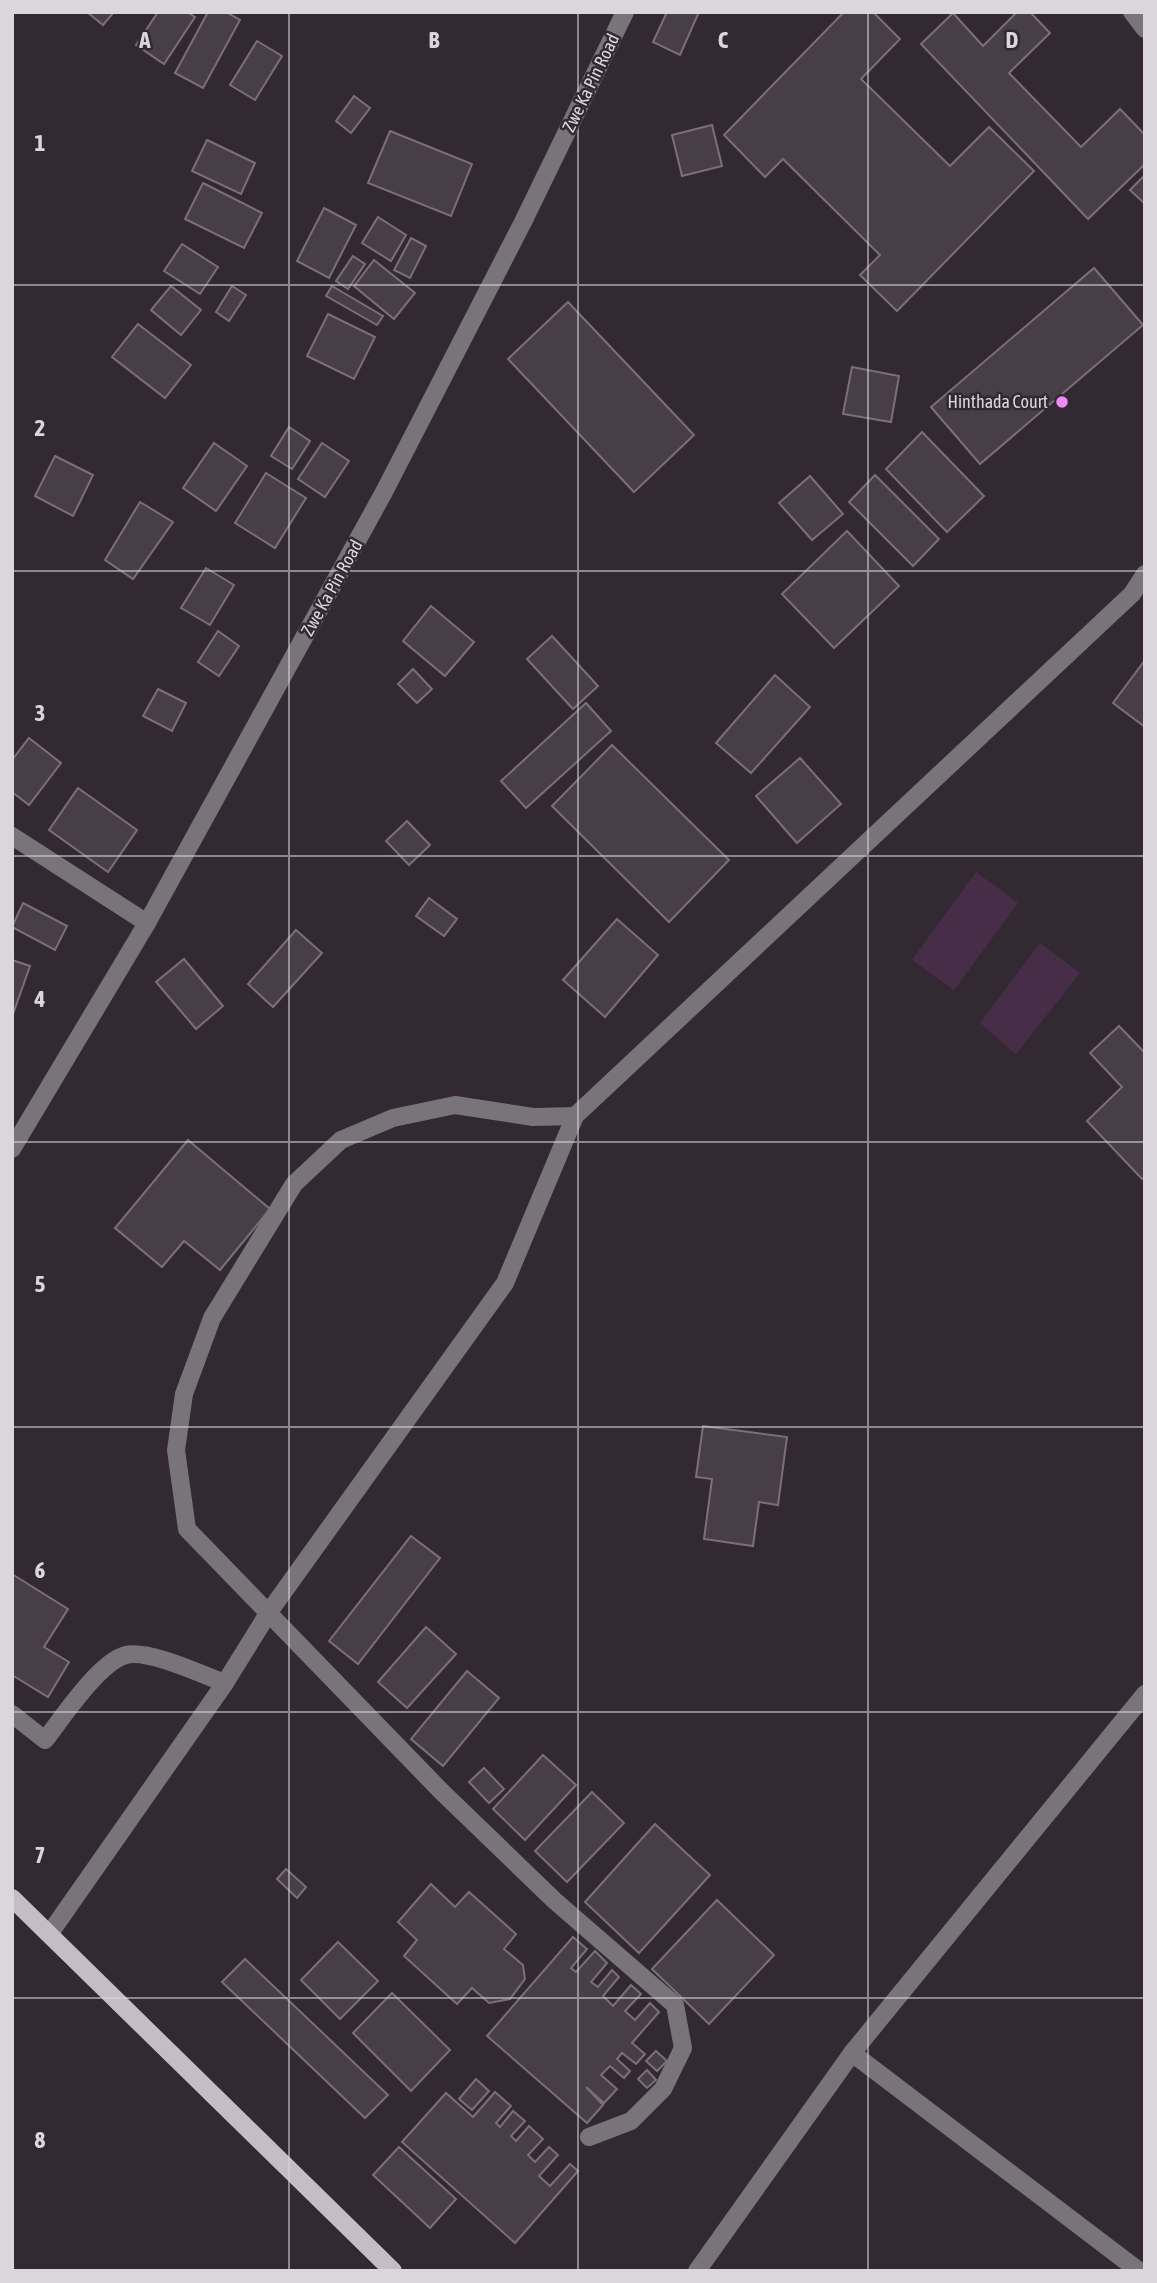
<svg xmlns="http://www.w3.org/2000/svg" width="1157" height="2283" font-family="'Asap Condensed',sans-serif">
<rect width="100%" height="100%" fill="#322932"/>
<g fill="#482d49">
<path d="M976,872L1018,903L954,990L912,960Z"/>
<path d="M1040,943L1080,973L1016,1054L980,1023Z"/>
</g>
<g fill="#473e48" stroke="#7a6f7a" stroke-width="2">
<path d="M87,12H114L103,25Z"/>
<path d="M158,12H187L195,17L164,64L136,45Z"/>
<path d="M208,12H226L240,20L203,88L175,73Z"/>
<path d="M667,12H699L680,55L653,42Z"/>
<path d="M844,12H873L900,39L861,79L950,166L989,127L1034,171L897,311L860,275L880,255L783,159L765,177L724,135Z"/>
<path d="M1017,12H1030L1050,33L1009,73L1081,147L1120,109L1145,135V164L1088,219L921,44L953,13L983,46Z"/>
<path d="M257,41L282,56L255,100L230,85Z"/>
<path d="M354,96L370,108L351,133L336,121Z"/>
<path d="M712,125L722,166L682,176L672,135Z"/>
<path d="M390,131L472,164L451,216L368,183Z"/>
<path d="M207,140L255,163L241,194L192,171Z"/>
<path d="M1145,175V204L1130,190Z"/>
<path d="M203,183L262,213L244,248L185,219Z"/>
<path d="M324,208L356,225L329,278L297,261Z"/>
<path d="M378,217L406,235L391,261L362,243Z"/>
<path d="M411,238L426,246L410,278L394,270Z"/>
<path d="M182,244L218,267L200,294L164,271Z"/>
<path d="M353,256L365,264L348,289L336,281Z"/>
<path d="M374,260L415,293L394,319L354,286Z"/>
<path d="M1094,268L1143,325L980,464L931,407Z"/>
<path d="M171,286L201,310L181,335L151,310Z"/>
<path d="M232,286L246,295L229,321L216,312Z"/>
<path d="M332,286L383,316L377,325L326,296Z"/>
<path d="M568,302L694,435L634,492L508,359Z"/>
<path d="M328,314L375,337L354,379L307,356Z"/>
<path d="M138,324L191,365L165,398L112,357Z"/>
<path d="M852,367L899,376L891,422L843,414Z"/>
<path d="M289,427L310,441L292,469L271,456Z"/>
<path d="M922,432L984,496L947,532L886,469Z"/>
<path d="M214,443L247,466L216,511L183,488Z"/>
<path d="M322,443L349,461L325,497L298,479Z"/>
<path d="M55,456L93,475L73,516L35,496Z"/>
<path d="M266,473L306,498L275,548L235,523Z"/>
<path d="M875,475L939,539L913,566L849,502Z"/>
<path d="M810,476L843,514L812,540L779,503Z"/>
<path d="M140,502L173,522L133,579L105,560Z"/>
<path d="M847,531L899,586L834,648L782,594Z"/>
<path d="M206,568L234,585L210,625L181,608Z"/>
<path d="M431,606L474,642L445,676L403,641Z"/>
<path d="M218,631L239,646L219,676L198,662Z"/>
<path d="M552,636L598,686L573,709L527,659Z"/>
<path d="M1145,660V727L1113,703Z"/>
<path d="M413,669L432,689L417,703L398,684Z"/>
<path d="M775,675L810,707L751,773L716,743Z"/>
<path d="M158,689L186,703L172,731L143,716Z"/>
<path d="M586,703L611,731L526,808L501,781Z"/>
<path d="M29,738L61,763L29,805L12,792V760Z"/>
<path d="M612,745L729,860L669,922L552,806Z"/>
<path d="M800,758L841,804L797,843L756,796Z"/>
<path d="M78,788L137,830L108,872L49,830Z"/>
<path d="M407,821L430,845L409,865L386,841Z"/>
<path d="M429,898L457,919L444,936L416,916Z"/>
<path d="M23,903L67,926L55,950L12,927Z"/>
<path d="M617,919L658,955L605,1017L563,980Z"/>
<path d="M296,930L322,953L273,1007L248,984Z"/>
<path d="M184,959L223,1006L196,1029L156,982Z"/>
<path d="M12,960L30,966L12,1017Z"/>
<path d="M1119,1026L1145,1053V1177L1142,1179L1087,1121L1122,1087L1090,1053Z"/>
<path d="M188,1140L270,1209L220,1270L184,1241L162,1267L115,1228Z"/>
<path d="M703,1426L787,1437L778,1505L759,1502L753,1546L704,1539L712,1479L696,1477Z"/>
<path d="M411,1536L440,1558L358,1664L329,1641Z"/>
<path d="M12,1574L68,1609L44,1647L69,1662L48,1697L12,1675Z"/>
<path d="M426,1627L456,1654L407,1708L378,1682Z"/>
<path d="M467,1671L499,1698L443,1766L411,1739Z"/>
<path d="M543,1755L576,1785L525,1840L493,1809Z"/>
<path d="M484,1768L504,1789L489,1803L469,1782Z"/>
<path d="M592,1792L624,1823L567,1882L535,1851Z"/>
<path d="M655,1824L710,1875L639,1953L585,1902Z"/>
<path d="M286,1869L306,1887L297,1898L277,1879Z"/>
<path d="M431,1884L455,1907L469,1892L516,1934L504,1949L523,1965L525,1979L510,1999L489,2003L472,1988L457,2004L404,1956L417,1940L398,1922Z"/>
<path d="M717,1900L774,1955L709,2024L652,1969Z"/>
<path d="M573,1937L587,1949L571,1968L576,1972L595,1951L607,1963L591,1982L598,1987L612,1970L619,1977L603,1996L613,2006L631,1985L641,1994L625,2011L635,2020L650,2003L659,2012L632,2043L645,2054L636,2064L622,2053L617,2059L630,2071L624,2078L610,2066L601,2075L617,2089L604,2103L586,2087L603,2105L587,2123L487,2036Z"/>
<path d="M338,1942L378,1981L340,2019L301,1980Z"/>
<path d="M245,1959L388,2095L365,2118L222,1982Z"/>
<path d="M392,1993L450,2050L411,2091L353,2033Z"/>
<path d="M656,2051L667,2061L657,2071L646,2061Z"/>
<path d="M647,2070L656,2080L647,2088L638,2079Z"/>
<path d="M476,2079L489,2091L472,2110L459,2099Z"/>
<path d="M495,2092L511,2106L496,2123L500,2127L513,2111L525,2121L511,2136L516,2141L529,2126L543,2139L528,2155L535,2162L549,2147L558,2155L539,2176L550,2186L570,2164L578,2171L515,2243L402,2142L446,2093L473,2117Z"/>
<path d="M399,2147L456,2199L430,2228L373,2175Z"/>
</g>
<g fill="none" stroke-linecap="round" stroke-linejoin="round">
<g stroke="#797479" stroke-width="18">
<path d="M1132,12L1145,29"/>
<path d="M12,836L147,923"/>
<path d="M575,1116L533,1117L455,1105L393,1118L341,1140L294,1184L212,1318L184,1394L176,1450L187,1529L442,1792L555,1901L675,2005L683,2048L663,2089L631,2121L589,2137"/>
<path d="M12,1149L147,923L384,492L523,222L625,12"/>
<path d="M12,1714L45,1740C63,1717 99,1662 126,1655C148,1649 203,1675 225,1683"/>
<path d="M50,1933L225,1683L269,1612L505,1283L575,1116L1132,594L1145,574"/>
<path d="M852,2053L1139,2271"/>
<path d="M697,2271L852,2053L1145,1694"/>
</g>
<path stroke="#c6bcc6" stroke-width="18" d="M12,1898L393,2271"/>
</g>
<path fill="none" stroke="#dbd6dc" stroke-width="2" stroke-opacity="0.55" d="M289,12V2271M578,12V2271M868,12V2271M12,285H1145M12,571H1145M12,856H1145M12,1142H1145M12,1427H1145M12,1712H1145M12,1998H1145"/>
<circle fill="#f08bf5" stroke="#322932" stroke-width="2.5" cx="1062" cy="402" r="7"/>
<g text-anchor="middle" stroke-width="5" stroke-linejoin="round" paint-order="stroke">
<g font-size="18" fill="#dbd6dc" stroke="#322932">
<text transform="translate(591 83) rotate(-64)" y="6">Zwe Ka Pin Road</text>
<text transform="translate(332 588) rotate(-61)" y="6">Zwe Ka Pin Road</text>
</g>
<g font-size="18" fill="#dbd6dc" stroke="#322932" text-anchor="end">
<text x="1048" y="408">Hinthada Court</text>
</g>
</g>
<g font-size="23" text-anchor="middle" font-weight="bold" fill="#dbd6dc" stroke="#322932" stroke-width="5" stroke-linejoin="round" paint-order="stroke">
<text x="145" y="48">A</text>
<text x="434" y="48">B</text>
<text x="723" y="48">C</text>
<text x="1012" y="48">D</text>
<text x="40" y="151">1</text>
<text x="40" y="436">2</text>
<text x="40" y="721">3</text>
<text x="40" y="1007">4</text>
<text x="40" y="1292">5</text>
<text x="40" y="1578">6</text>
<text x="40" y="1863">7</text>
<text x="40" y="2148">8</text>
</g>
<rect width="1157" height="2283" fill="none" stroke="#dbd6dc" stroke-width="28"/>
</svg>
